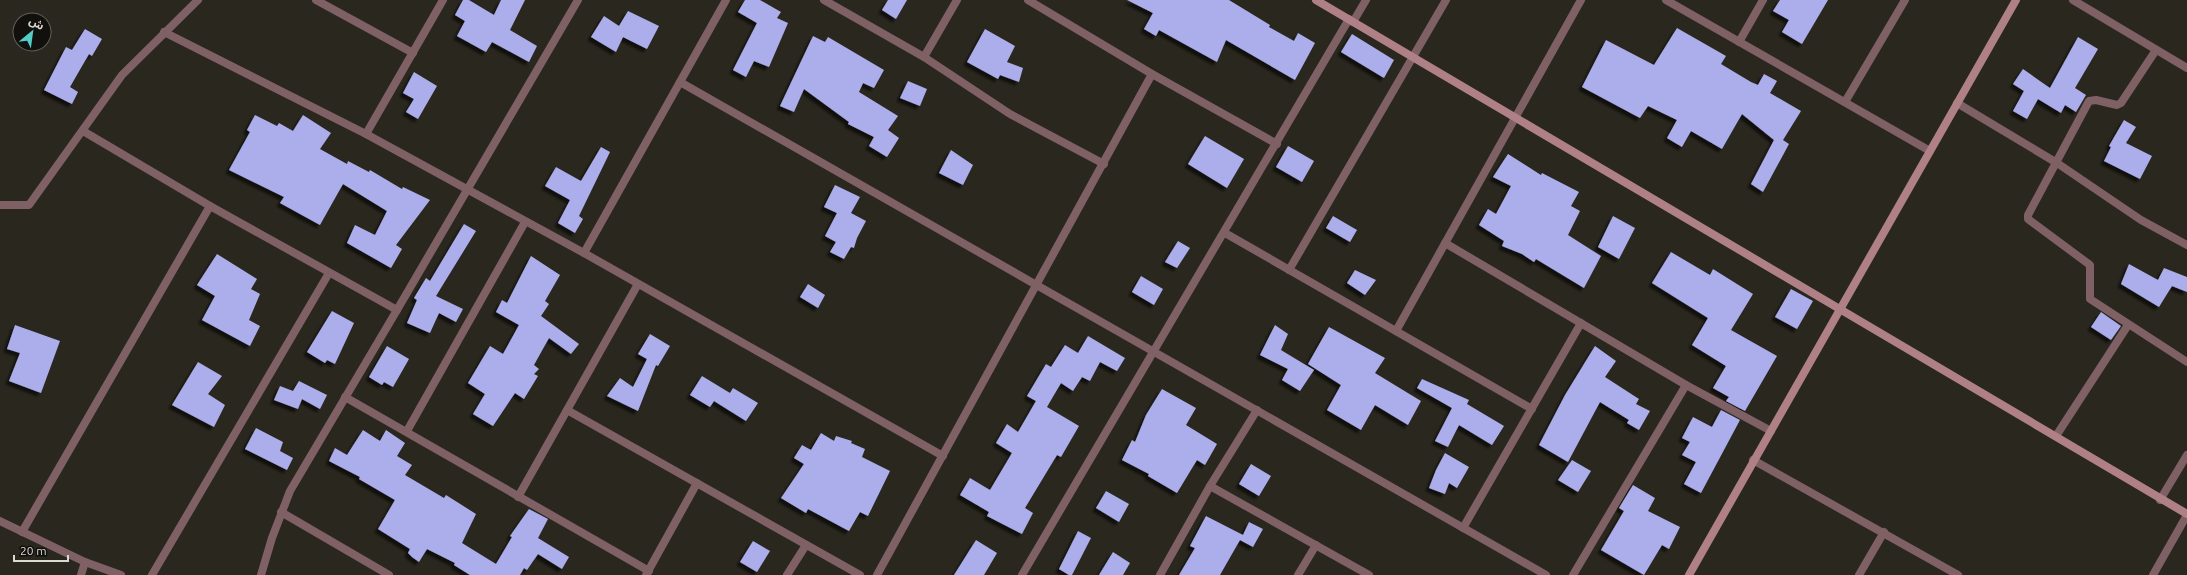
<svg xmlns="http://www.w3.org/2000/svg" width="2187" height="575" font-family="Ubuntu,'Noto Sans Arabic',sans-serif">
<defs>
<filter id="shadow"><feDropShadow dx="-3.5" dy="3.5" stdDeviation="1" flood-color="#0009"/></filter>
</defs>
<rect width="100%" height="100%" fill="#29271e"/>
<g fill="#acaeec" filter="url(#shadow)">
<path d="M463,0H469L494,15L501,0H525L510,30L537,46L529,62L492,42L486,52L457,36L465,21L455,15Z"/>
<path d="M745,0H760L781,12L777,18L788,23L769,67L754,61L746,77L733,70L757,23L738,12Z"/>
<path d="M888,0H907L896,19L882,10Z"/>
<path d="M1127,0H1229L1270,25L1269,27L1294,41L1298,33L1315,43L1295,80L1226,40L1217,62L1159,30L1156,36L1144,29L1153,13Z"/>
<path d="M1780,0H1828L1802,44L1782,32L1789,20L1773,11Z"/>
<path d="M628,11L659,26L647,49L623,37L616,52L591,37L604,16L619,26Z"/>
<path d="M1677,28L1726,56L1721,64L1751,82L1758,85L1764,74L1777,81L1770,93L1801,111L1783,140L1789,144L1763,192L1751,184L1774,140L1742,114L1722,149L1691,131L1682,147L1667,138L1677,120L1648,106L1640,118L1582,87L1606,40L1654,65Z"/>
<path d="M85,29L102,39L92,56L89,54L70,87L78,92L72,104L44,90L66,47L72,50Z"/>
<path d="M985,29L1015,46L1007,62L1023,68L1019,82L1000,75L998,79L967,62Z"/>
<path d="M1352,34L1394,60L1384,78L1341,52Z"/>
<path d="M813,36L825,42L828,37L884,70L874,88L863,83L859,92L898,116L888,130L899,138L887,157L869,146L874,137L848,124L849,122L804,89L794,112L780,106Z"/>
<path d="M2078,37L2098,49L2075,88L2086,95L2076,112L2065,105L2061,113L2038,99L2027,119L2013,111L2024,91L2013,84L2023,69L2050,88Z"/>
<path d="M414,72L437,86L418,119L406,112L414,99L403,93Z"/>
<path d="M908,81L927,89L920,106L900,98Z"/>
<path d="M255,115L277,126L279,123L293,131L303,115L331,133L320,149L347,164L348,161L369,172L370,170L402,189L403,187L430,200L396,245L402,249L391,268L347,243L355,225L375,235L387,211L343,184L320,225L280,203L284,197L229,170L250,132L247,130Z"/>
<path d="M2124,120L2136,127L2126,143L2152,156L2140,179L2104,161L2111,147L2109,146Z"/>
<path d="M1205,136L1244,159L1227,188L1188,164Z"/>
<path d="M1288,146L1314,161L1302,182L1276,167Z"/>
<path d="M601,147L610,152L579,216L583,219L575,233L558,223L570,200L545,186L556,167L581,181Z"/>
<path d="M951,150L973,165L963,185L939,173Z"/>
<path d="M1508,154L1541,175L1542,173L1579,192L1571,206L1580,211L1568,235L1601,256L1584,288L1536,259L1534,262L1522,254L1502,246L1504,241L1479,225L1488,209L1496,214L1511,186L1493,177Z"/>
<path d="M835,185L860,197L851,213L866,221L857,238L854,248L851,247L844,259L830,252L836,242L825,236L837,213L824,207Z"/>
<path d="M1333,216L1357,230L1350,242L1326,228Z"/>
<path d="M1613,216L1635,228L1619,259L1598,247Z"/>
<path d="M464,224L476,231L436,296L463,309L456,322L439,313L430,333L407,323L417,300L414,298L426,278L430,281Z"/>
<path d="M1178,241L1190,248L1177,268L1165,262Z"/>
<path d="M1671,252L1710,275L1713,269L1753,294L1731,330L1777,356L1745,411L1726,401L1729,397L1713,388L1726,366L1692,345L1708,318L1652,283Z"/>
<path d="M217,254L257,279L251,289L260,294L249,320L260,326L250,346L202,320L215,296L197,285Z"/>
<path d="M531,256L560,275L545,301L549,304L541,316L579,344L571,354L549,338L534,365L539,369L534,374L538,376L524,399L515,393L493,426L473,414L485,394L468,383L490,346L503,354L519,325L496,312L502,300L507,303Z"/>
<path d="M2129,264L2158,280L2164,268L2187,277V292L2172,286L2159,307L2121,284Z"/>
<path d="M1355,270L1376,280L1365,295L1347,283Z"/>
<path d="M1141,276L1163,289L1154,305L1132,292Z"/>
<path d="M808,284L825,295L818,308L800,297Z"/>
<path d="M1791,289L1813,301L1797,329L1775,317Z"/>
<path d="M332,311L354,323L335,364L327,360L325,363L307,352Z"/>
<path d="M2101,312L2121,326L2111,340L2091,327Z"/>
<path d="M15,325L60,341L41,393L9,381L20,353L7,349Z"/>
<path d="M1275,325L1288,334L1281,350L1314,370L1300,391L1282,380L1288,369L1260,355Z"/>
<path d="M1329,327L1385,358L1375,373L1421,401L1408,425L1375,405L1361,430L1327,410L1341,385L1308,364Z"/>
<path d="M650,334L670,346L658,366L656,365L638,411L607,396L620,378L633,387L647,359L638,354Z"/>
<path d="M1088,336L1125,358L1117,371L1100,362L1090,381L1082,377L1073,391L1061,383L1047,407L1079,426L1061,457L1057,455L1025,508L1033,513L1022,534L987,516L989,512L960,495L970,478L990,490L1012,453L996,443L1007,424L1018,432L1036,401L1027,396L1046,364L1051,367L1065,345L1078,353Z"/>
<path d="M387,346L409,359L393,387L384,382L382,385L369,377Z"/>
<path d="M1595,346L1616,361L1605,377L1639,399L1636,404L1650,411L1639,430L1627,423L1629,420L1600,402L1568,462L1539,445L1565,395Z"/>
<path d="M198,362L222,376L208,394L225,405L214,427L172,405Z"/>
<path d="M702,376L730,393L733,388L758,403L746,421L714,401L710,407L690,395Z"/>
<path d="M1422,379L1469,400L1467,404L1504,426L1492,445L1459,425L1448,447L1435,441L1452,408L1417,388Z"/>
<path d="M299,381L327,395L320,409L302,399L298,409L274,400L280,386L293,391Z"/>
<path d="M1162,389L1196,408L1186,425L1217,444L1205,465L1197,460L1177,493L1148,476L1149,474L1122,460L1132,440L1135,442L1146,415Z"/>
<path d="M1721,410L1740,420L1701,493L1684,484L1696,462L1682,455L1690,442L1682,438L1693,417L1712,427Z"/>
<path d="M256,428L283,442L280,451L293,458L287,470L245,449Z"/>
<path d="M363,430L380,441L386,430L405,443L397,456L412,465L405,475L444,498L446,495L476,514L462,543L496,564L512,537L510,536L529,509L548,519L538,538L569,557L562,569L538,554L527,570L524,568L520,575H470L454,565L455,563L427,549L419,562L412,557L408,553L410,549L378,529L395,500L359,479L360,477L329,461L335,448L347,455Z"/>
<path d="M821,433L834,441L836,436L852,441L851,443L865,449L862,457L890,471L868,516L860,512L849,531L808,509L806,513L781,498L804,464L794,458L802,445L811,450Z"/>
<path d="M1445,453L1469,467L1457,488L1449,483L1445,494L1429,488L1436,470Z"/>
<path d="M1572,460L1591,471L1578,492L1558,480Z"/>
<path d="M1251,464L1271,476L1259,496L1239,484Z"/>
<path d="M1633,485L1655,498L1648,511L1680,527L1669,549L1662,545L1644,575L1601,550L1624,511L1619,508Z"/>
<path d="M1106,491L1129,504L1119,522L1096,508Z"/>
<path d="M1206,516L1243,535L1249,522L1263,529L1253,547L1240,540L1220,575H1179L1195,548L1190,546Z"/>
<path d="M1078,531L1091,538L1072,575H1069L1059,569Z"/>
<path d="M976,540L997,553L984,575H954Z"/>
<path d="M753,541L770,551L757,572L740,562Z"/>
<path d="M1113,552L1130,563L1123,575H1099Z"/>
</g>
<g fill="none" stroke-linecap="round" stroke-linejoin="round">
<g stroke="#7f6064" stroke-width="8">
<path d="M316,0L413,53"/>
<path d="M824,0L924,57L1010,114L1104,164"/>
<path d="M1028,0L1152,74L1277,144"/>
<path d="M1666,0L1930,151"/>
<path d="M2073,0L2187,68"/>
<path d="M1353,22L1366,0"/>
<path d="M164,32L366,134L584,253L943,456"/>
<path d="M1739,42L1763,0"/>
<path d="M2156,50L2121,103L2117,105L2096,100L2089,101L2028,215V219L2090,265V299L2187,362"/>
<path d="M924,57L957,0"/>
<path d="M680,82L1546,575"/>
<path d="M1845,102L1905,0"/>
<path d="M1957,103L2057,163L2141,220L2187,245"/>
<path d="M83,131L210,206L397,310"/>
<path d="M366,134L443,0"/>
<path d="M0,205H29L122,75L198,0"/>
<path d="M1225,233L1532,409"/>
<path d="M1445,243L1686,385L1771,431"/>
<path d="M584,253L726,0"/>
<path d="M1289,270L1446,0"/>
<path d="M1396,331L1581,0"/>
<path d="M345,397L649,571"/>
<path d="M567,410L860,575"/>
<path d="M407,431L525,222"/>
<path d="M2056,436L2128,325"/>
<path d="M1753,460L1958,575"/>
<path d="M1210,486L1369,575"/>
<path d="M518,497L638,284"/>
<path d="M2160,500L2187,455"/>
<path d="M281,512L389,575"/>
<path d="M0,521L85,562L121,575"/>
<path d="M1463,528L1581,323"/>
<path d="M22,532L210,206"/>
<path d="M81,575L85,562"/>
<path d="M152,575L329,273"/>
<path d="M261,575L272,538L290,491L397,310L578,0"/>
<path d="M646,575L697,483"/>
<path d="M787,575L806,545"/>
<path d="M877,575L1152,74"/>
<path d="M1022,575C1130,389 1241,205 1349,19"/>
<path d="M1160,575L1210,486L1257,410"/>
<path d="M1298,575L1316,545"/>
<path d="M1573,575L1686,385"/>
<path d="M1859,575L1884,532"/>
<path d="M2153,575L2187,515"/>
</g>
<g stroke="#b08087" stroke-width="8">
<path d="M1316,0L2187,514"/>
<path d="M1689,575L2016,0"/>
</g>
</g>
<g transform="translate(32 32) rotate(29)"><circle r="19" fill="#11100c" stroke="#61615c"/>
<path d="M0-3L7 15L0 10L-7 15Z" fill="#53cdc9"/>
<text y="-6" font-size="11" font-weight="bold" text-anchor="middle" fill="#dadad3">ش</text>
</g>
<path d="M14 555v6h54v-6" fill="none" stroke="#dadad3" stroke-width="2"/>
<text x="20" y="555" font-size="12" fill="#dadad3" stroke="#11100c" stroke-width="3" paint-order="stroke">20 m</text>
</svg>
